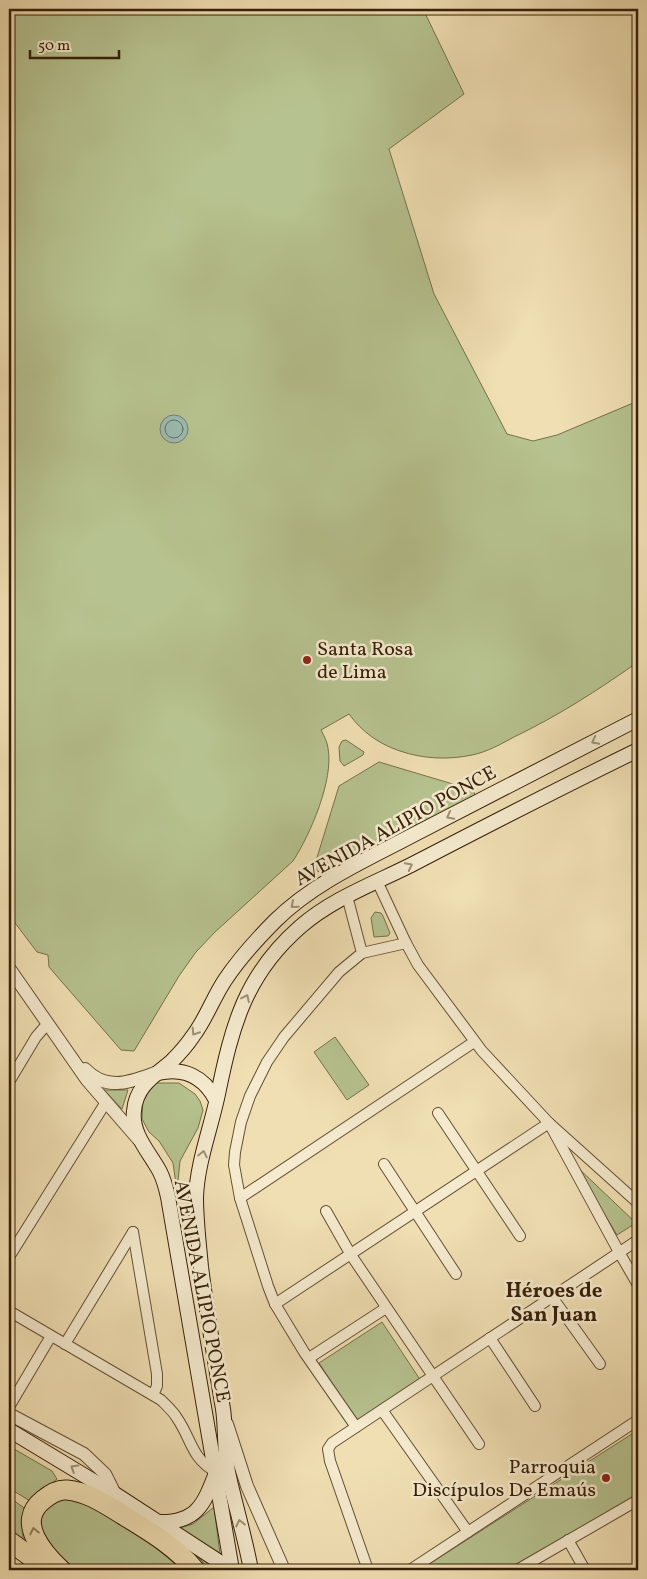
<svg xmlns="http://www.w3.org/2000/svg" width="647" height="1579" font-family="Vollkorn,serif">
<rect width="100%" height="100%" fill="#f0dfb3"/>
<filter id="stains"><feTurbulence type="fractalNoise" baseFrequency=".004" numOctaves="4"/><feColorMatrix values="0 0 0 0 .2 0 0 0 0 .09 0 0 0 0 .02 0 0 0 .5 -.17"/></filter>
<radialGradient id="worn" r=".72"><stop offset=".6" stop-color="#630" stop-opacity="0"/><stop offset="1" stop-color="#630" stop-opacity=".3"/></radialGradient>
<g fill="#b6c28f" stroke="#76704c">
<path d="M9,9H423L464,94L389,149L434,294L507,434L533,441L557,435L638,401V662C598,690 558,716 514,737C501,744 487,752 472,755C449,760 423,759 400,751C379,744 362,732 349,714L321,730C324,736 327,741 328,748C334,780 310,835 293,861L215,932L196,952L179,976L134,1051L121,1050L49,967L48,955L37,952L9,915Z"/>
<path d="M346,740L364,752L363,755L344,766L340,761L339,747L342,741Z"/>
<path d="M379,762L473,790L475,795L474,797L319,872L316,870L315,864L339,786Z"/>
<path d="M375,912L381,913L383,916L390,933L388,936L374,937L371,918Z"/>
<path d="M335,1037L369,1085L347,1100L314,1052Z"/>
<path d="M157,1083H179L195,1094L200,1101L203,1110L198,1128L180,1161L177,1191L173,1163L159,1141L149,1132L142,1119L143,1097Z"/>
<path d="M104,1090H128L122,1109Z"/>
<path d="M575,1165L636,1223L617,1235Z"/>
<path d="M382,1322L421,1381L358,1422L319,1363Z"/>
<path d="M638,1430V1497L512,1570H420Z"/>
<path d="M9,1446L52,1471L57,1479L30,1501L9,1488Z"/>
<path d="M9,1497L27,1510L23,1522V1544L9,1533Z"/>
<path d="M71,1498C112,1513 149,1541 182,1570H78C62,1558 30,1534 45,1511C52,1500 59,1499 71,1498Z"/>
<path d="M214,1507L222,1570H209L202,1561L185,1545L176,1529L193,1524Z"/>
</g>
<circle fill="#9bbcb2" stroke="#737d6e" cx="174" cy="429" r="14"/>
<g fill="none" stroke-linecap="round" stroke-linejoin="round">
<circle stroke="#686e5d" stroke-width="1" cx="174" cy="429" r="9"/>
<g stroke="#644f33" stroke-width="12">
<g id="minor">
<path d="M377,881L406,943L418,965L482,1051L549,1123L619,1252L638,1285"/>
<path d="M347,896L362,953L339,972L284,1037L267,1062L250,1096L241,1122L235,1152L234,1165L240,1198L268,1286L275,1304L304,1352L356,1427"/>
<path d="M362,953L406,943"/>
<path d="M9,1082L36,1037L48,1023"/>
<path d="M438,1113L520,1236"/>
<path d="M384,1164L456,1274"/>
<path d="M240,1198L474,1042"/>
<path d="M326,1211L351,1255L479,1444"/>
<path d="M133,1232L157,1374V1386L153,1395"/>
<path d="M9,1257L106,1102"/>
<path d="M552,1297L600,1364"/>
<path d="M275,1304L549,1123L638,1203"/>
<path d="M9,1311L161,1400C167,1406 173,1411 177,1418C192,1440 191,1458 216,1472"/>
<path d="M490,1338L535,1406"/>
<path d="M65,1344L133,1232"/>
<path d="M309,1358L386,1308"/>
<path d="M9,1407L51,1336"/>
<path d="M382,1410L468,1532"/>
<path d="M568,1540L585,1570"/>
<path d="M368,1570L330,1461L328,1449L332,1443L638,1240"/>
<path d="M410,1570L638,1420"/>
<path d="M517,1570L638,1500"/>
</g>
</g>
<g stroke="#644f33" stroke-width="14">
<g id="tertiary">
<path d="M9,968L87,1080L139,1140"/>
<path d="M85,1069C107,1092 130,1082 155,1073"/>
<path d="M9,1414L84,1454L105,1474L115,1494"/>
<path d="M227,1424L247,1486L284,1570"/>
</g>
</g>
<g stroke="#361f08" stroke-width="16">
<g id="secondary">
<path d="M158,1073C184,1067 204,1077 216,1100"/>
<path d="M9,1430L115,1494L232,1570"/>
<path d="M159,1522C197,1523 204,1504 216,1473"/>
<path d="M232,1570L168,1197C166,1188 164,1180 160,1172C150,1153 131,1134 134,1111C136,1086 154,1076 171,1062C179,1054 187,1045 193,1036C206,1019 213,998 225,980C239,959 258,938 276,920C315,882 366,860 413,835C488,796 563,757 638,719"/>
<path d="M251,1570C245,1537 235,1505 228,1472C224,1451 226,1429 223,1409C215,1361 207,1314 201,1267C199,1244 196,1221 196,1198C197,1163 211,1128 218,1094C232,1026 245,975 300,927C332,899 373,884 411,865C486,826 562,787 638,750"/>
</g>
</g>
<g stroke="#361f08" stroke-width="21">
<g id="motorway">
<path d="M9,1541L49,1570"/>
<path d="M61,1570C44,1554 15,1522 43,1500C50,1494 58,1489 67,1490C88,1492 105,1504 123,1515C149,1531 175,1546 195,1570"/>
</g>
</g>
<use href="#minor" stroke="#f5eace" stroke-width="10"/>
<use href="#tertiary" stroke="#f5eace" stroke-width="12"/>
<use href="#secondary" stroke="#f5eace" stroke-width="14"/>
<use href="#motorway" stroke="#f0dfb3" stroke-width="19"/>
</g>
<defs><path id="oneway-chevron" d="M-2-3.5L2.5 0L-2 3.5" fill="none" stroke-width="1.6" stroke-linecap="round" stroke-linejoin="round" transform="scale(1.25)"/></defs>
<g stroke="#9f8f75">
<use href="#oneway-chevron" transform="translate(595 741) rotate(153)"/>
<use href="#oneway-chevron" transform="translate(450 816) rotate(152)"/>
<use href="#oneway-chevron" transform="translate(409 866) rotate(-27)"/>
<use href="#oneway-chevron" transform="translate(294 905) rotate(139)"/>
<use href="#oneway-chevron" transform="translate(246 998) rotate(-64)"/>
<use href="#oneway-chevron" transform="translate(195 1032) rotate(122)"/>
<use href="#oneway-chevron" transform="translate(203 1154) rotate(-78)"/>
<use href="#oneway-chevron" transform="translate(74 1468) rotate(-149)"/>
<use href="#oneway-chevron" transform="translate(240 1523) rotate(-103)"/>
</g>
<use stroke="#937f5e" href="#oneway-chevron" transform="translate(34 1531) rotate(-102)"/>
<g fill="#8f2418" stroke="#f5eace" stroke-width="2">
<circle cx="307" cy="660" r="5"/>
<circle cx="606" cy="1478" r="5"/>
</g>
<g text-anchor="middle" stroke-width="5" stroke-linejoin="round" paint-order="stroke">
<g font-size="20" fill="#361f08" stroke="#f5eace" text-anchor="start">
<text x="317" y="655">Santa Rosa<tspan x="317" dy="23">de Lima</tspan></text>
<text x="596" y="1473" text-anchor="end">Parroquia<tspan x="596" dy="23">Discípulos De Emaús</tspan></text>
</g>
<g font-size="20" fill="#361f08" stroke="#f5eace">
<text transform="translate(395 825) rotate(-29)" y="7">AVENIDA ALIPIO PONCE</text>
<text transform="translate(203 1291) rotate(79)" y="7">AVENIDA ALIPIO PONCE</text>
</g>
<g font-size="21" font-weight="bold" fill="#361f08" stroke="#f5eace">
<text x="554" y="1297">Héroes de<tspan x="554" dy="24">San Juan</tspan></text>
</g>
</g>
<rect width="647" height="1579" fill="none" stroke="#f0dfb3" stroke-width="30"/>
<rect x="10" y="10" width="627" height="1559" fill="none" stroke="#361f08" stroke-width="2.5"/>
<rect x="15" y="15" width="617" height="1549" fill="none" stroke="#361f08"/>
<path d="M30 50v8h89v-8" fill="none" stroke="#361f08" stroke-width="2.5"/>
<text x="38" y="50" font-size="15" fill="#361f08" stroke="#f5eace" stroke-width="4" paint-order="stroke">50 m</text>
<rect width="100%" height="100%" filter="url(#stains)"/>
<rect width="100%" height="100%" fill="url(#worn)"/>
</svg>
